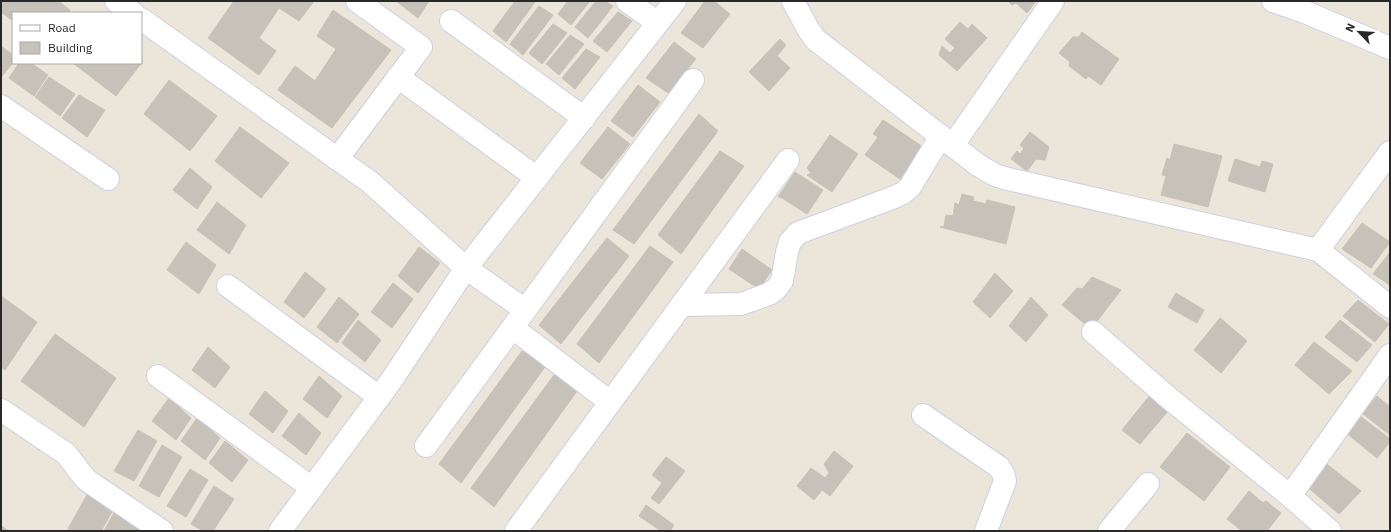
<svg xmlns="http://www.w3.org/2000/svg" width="1391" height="532" font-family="'IBM Plex Sans',sans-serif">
<rect width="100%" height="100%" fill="#ece5d9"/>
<g fill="#c7c2b9" stroke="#c7c2b3">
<path d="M2,1H58L70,10L68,13H13V21L1,12Z"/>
<path d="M234,1H314L299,21L279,8L259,38L276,51L259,75L208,38Z"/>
<path d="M396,1H429L418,18Z"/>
<path d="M515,1L535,2L506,42L493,31Z"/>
<path d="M568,1H590L571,25L558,14Z"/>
<path d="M596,1H605L613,6L588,38L575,27Z"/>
<path d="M705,1H714L730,14L703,48L681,33Z"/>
<path d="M1008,1H1036L1027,13L1016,3L1012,5Z"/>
<path d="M539,6L553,15L523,55L510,44Z"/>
<path d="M333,10L391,50L332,128L278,90L295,66L315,81L336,49L317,36Z"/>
<path d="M618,12L632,21L607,52L593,41Z"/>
<path d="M960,22L968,29L972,24L987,38L957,71L939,55L942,46L950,53L955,48L945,39Z"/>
<path d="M553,24L567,33L542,64L529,53Z"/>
<path d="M1082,32L1119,59L1101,85L1088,76L1086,79L1069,66L1070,62L1059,53L1073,37H1079Z"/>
<path d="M570,35L584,44L559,75L546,64Z"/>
<path d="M780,39L786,45L777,56L790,68L769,91L749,72Z"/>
<path d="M674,42L696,59L668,93L646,78Z"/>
<path d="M1,46L13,55V63L2,76H1Z"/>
<path d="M586,49L600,57L575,89L562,78Z"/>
<path d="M141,60L143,61L116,96L73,63H141Z"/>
<path d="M19,63H31L48,75L34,96L9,78Z"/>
<path d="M49,77L75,94L60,116L35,97Z"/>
<path d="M169,80L217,116L190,151L144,114Z"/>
<path d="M638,85L660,102L633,137L611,121Z"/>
<path d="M79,95L105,110L87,137L62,118Z"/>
<path d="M699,114L718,131L634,244L613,230Z"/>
<path d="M883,120L926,149L916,166L911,162L900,179L865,155L878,137L873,134Z"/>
<path d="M240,127L289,163L261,198L215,161Z"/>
<path d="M608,127L630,144L602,179L580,163Z"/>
<path d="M1030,132L1049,147L1045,160L1036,159L1027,171L1011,159L1017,151L1020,154L1024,148L1020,145Z"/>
<path d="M830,135L858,154L832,192L807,175L811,173L807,168Z"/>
<path d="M1174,144L1222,156L1208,207L1161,195L1166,176L1162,175L1167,158L1170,160Z"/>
<path d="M720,151L744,166L681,254L658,235Z"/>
<path d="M1235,159L1260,167L1262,161L1273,164L1265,192L1228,181Z"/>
<path d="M190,168L212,187L197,209L173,190Z"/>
<path d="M795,172L823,190L807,214L782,198L778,197Z"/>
<path d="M962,194L974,197L973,201L986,204L987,200L1015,207L1006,244L940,227L944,226L946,215L953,216L955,203L959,205Z"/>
<path d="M217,202L246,225L229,254L197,230Z"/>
<path d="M1362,223L1390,242L1371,268L1342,249Z"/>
<path d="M607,238L629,256L561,344L539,325Z"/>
<path d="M186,242L216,265L199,294L167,270Z"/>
<path d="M650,246L673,262L599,363L577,344Z"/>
<path d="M419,247L440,263L418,293L398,276Z"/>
<path d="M742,249L772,270L759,289L729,269Z"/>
<path d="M1390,252V285L1373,274Z"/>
<path d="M305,272L326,289L304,318L284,302Z"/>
<path d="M995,273L1013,291L990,318L973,302Z"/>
<path d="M1092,277L1121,290L1091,329L1062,305L1077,288L1082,289Z"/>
<path d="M393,283L413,299L392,328L371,312Z"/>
<path d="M1176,293L1204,310L1197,323L1168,307Z"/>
<path d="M1,296L37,322L5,370L1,367Z"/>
<path d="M339,297L359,314L337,343L317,327Z"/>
<path d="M1031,297L1048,315L1026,342L1009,326Z"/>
<path d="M1358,300L1389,324L1375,342L1343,316Z"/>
<path d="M1220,318L1247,341L1221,373L1194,350Z"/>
<path d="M358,320L381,340L365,362L342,343Z"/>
<path d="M1340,320L1372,345L1357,362L1325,337Z"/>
<path d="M55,334L116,378L84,427L21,381Z"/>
<path d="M1314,342L1352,371L1329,394L1295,365Z"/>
<path d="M208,347L230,367L215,388L192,370Z"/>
<path d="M522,351L545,367L461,483L439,464Z"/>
<path d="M554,375L577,391L494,507L471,488Z"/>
<path d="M319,376L342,396L327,418L303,399Z"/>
<path d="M265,391L288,411L273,433L249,414Z"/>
<path d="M1151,394L1168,411L1140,444L1122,430Z"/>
<path d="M1377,396L1390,407V435L1362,413Z"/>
<path d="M169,398L191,418L176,440L152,421Z"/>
<path d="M299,413L321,433L306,455L282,436Z"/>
<path d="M1360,416L1390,439V442L1377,458L1345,432Z"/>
<path d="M197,418L220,438L205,460L181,441Z"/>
<path d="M138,430L157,441L134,481L114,471Z"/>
<path d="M1187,433L1230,467L1204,501L1160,467Z"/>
<path d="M225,441L248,460L232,482L209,463Z"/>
<path d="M162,445L182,457L159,497L139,486Z"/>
<path d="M834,451L853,466L830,496L822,490L814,500L797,486L811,468L825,478L829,473L824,464Z"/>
<path d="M666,457L685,471L659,504L651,498L662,483L652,475Z"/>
<path d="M1324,462L1361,491L1339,514L1305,485Z"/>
<path d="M190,469L208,480L186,517L167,506Z"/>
<path d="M214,486L234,499L213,531H203L191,524Z"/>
<path d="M1249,491L1263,503L1266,501L1281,513L1267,531H1242L1227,519Z"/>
<path d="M88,493L113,510L101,531H72L68,529Z"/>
<path d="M646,505L674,525L670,531H661L639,516Z"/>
<path d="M115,511L140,528L138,531H104Z"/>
<path d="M1,526L9,531H1Z"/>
</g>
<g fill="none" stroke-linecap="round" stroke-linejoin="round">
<g stroke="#ced0e3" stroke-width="24">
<g id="minor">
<path d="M116,1L133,13"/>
<path d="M627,1L658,23"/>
<path d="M793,1L808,29L816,40L978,165L995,175L1008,179L1318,250"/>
<path d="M1273,1L1305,12L1390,48"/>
<path d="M141,19L370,182L466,268L525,310"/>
<path d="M451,21L584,118"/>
<path d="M398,77L537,178"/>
<path d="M1,106L108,179"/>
<path d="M953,145L1053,1"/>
<path d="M1390,152L1318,250L1390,307"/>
<path d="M337,159L421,47L357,1"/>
<path d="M228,286L379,397"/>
<path d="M682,305L741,304L769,294L776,289L782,281L787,252L790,242L798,233L892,198L903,193L910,187L941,136"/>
<path d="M513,328L610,402"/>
<path d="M1093,332L1170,399L1290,496L1330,531"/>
<path d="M158,376L312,488"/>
<path d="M1,410L65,453C74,462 79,473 88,481L162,531"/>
<path d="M923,415L999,467L1003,473L1005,481L986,531"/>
<path d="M426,446L693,80"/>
<path d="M1290,496L1390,355"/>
<path d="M280,531L391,381L466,268L675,1"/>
<path d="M516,531L788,160"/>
<path d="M1109,531L1148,484"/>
</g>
</g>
<use href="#minor" stroke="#fff" stroke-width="22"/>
</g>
<rect width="1391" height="532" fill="none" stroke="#282828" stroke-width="4"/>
<rect x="12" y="12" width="130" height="52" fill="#ffffff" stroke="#a9a9a9"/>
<rect x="20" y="25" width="20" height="6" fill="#ffffff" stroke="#a9a9a9"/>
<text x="48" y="32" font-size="12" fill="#282828">Road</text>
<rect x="20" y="42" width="20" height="12" fill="#c7c2b9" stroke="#a9a9a9"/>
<text x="48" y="52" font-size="12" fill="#282828">Building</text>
<g transform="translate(1359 32) rotate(295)" stroke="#ffffff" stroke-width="3" paint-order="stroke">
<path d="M0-3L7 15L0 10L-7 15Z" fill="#282828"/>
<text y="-6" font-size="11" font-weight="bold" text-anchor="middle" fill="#282828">N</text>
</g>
</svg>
